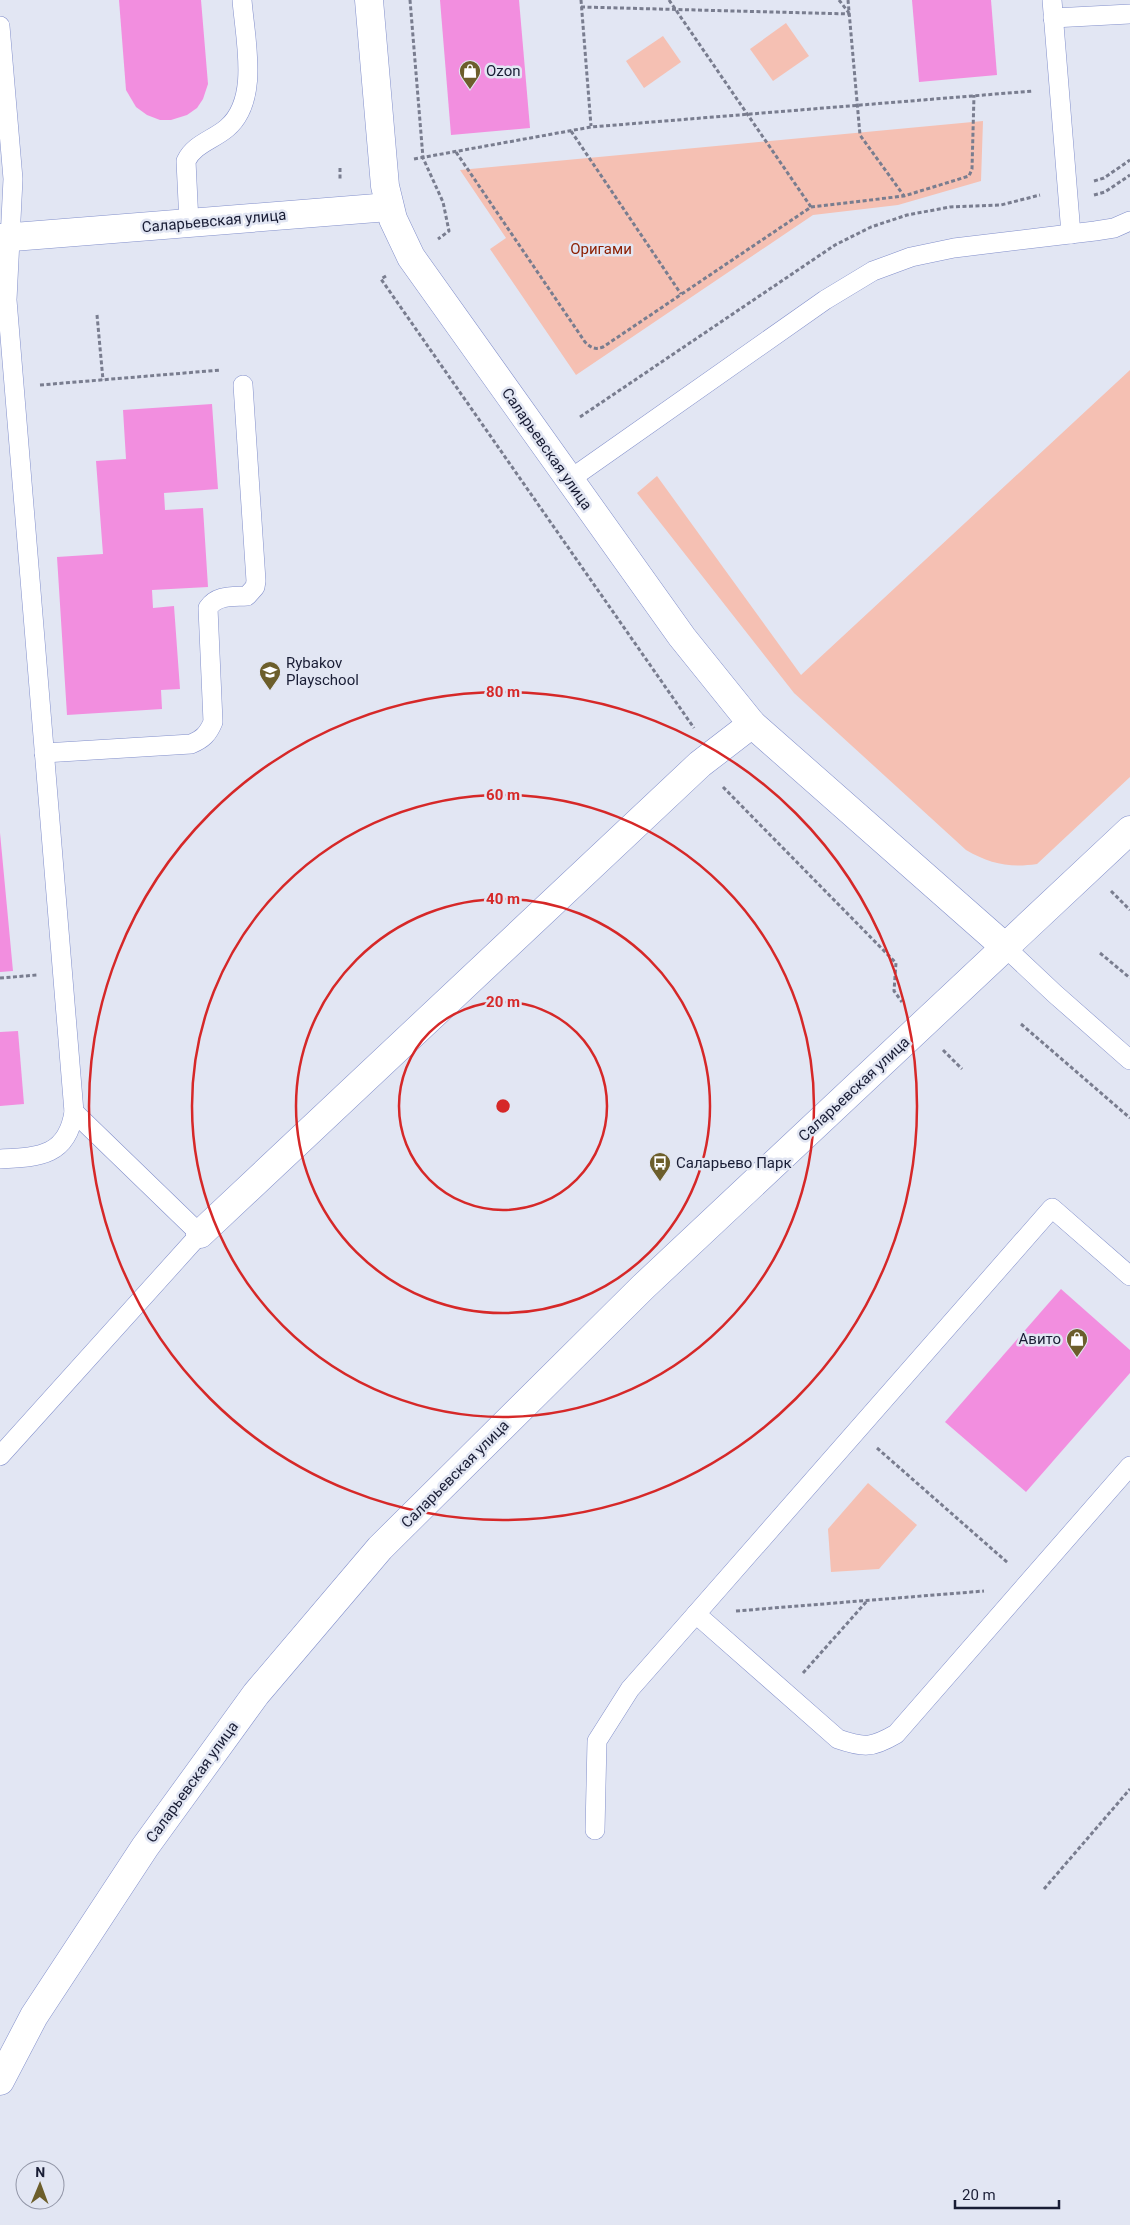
<svg xmlns="http://www.w3.org/2000/svg" width="1130" height="2225" font-family="Roboto,sans-serif">
<rect width="100%" height="100%" fill="#e2e6f3"/>
<g fill="#f5c0b3">
<path d="M786,23L809,56L773,81L750,49Z"/>
<path d="M663,36L681,62L644,88L626,61Z"/>
<path d="M983,121L981,181L898,205L813,215L576,375L490,249L506,238L460,170Z"/>
<path d="M1130,370V777L1037,864C1010,868 990,864 966,850L794,693L637,493L657,476L801,675Z"/>
<path d="M868,1483L917,1525L879,1569L831,1572L828,1529Z"/>
</g>
<g fill="#f28edf">
<path d="M119,0H201L208,84L203,99L197,108L187,115L171,120H160L147,115L136,107L126,90Z"/>
<path d="M440,0H519L530,128L451,135Z"/>
<path d="M912,0H991L997,75L919,82Z"/>
<path d="M212,404L218,489L164,493L165,510L203,508L208,587L152,590L153,608L174,606L180,689L161,690L162,709L67,715L57,557L103,554L96,461L126,459L123,410Z"/>
<path d="M0,833L13,971L0,972Z"/>
<path d="M18,1031L24,1104L0,1106V1032Z"/>
<path d="M1061,1289L1130,1350V1373L1026,1492L945,1422Z"/>
</g>
<g fill="none" stroke-linecap="round" stroke-linejoin="round">
<g stroke="#828fcb" stroke-width="20">
<g id="service">
<path d="M1052,0L1071,234"/>
<path d="M1053,18L1130,14"/>
<path d="M0,26L13,179L7,300L74,1112C67,1157 38,1157 0,1159"/>
<path d="M189,223L186,161C194,144 213,140 227,128C260,100 245,39 242,0"/>
<path d="M569,480L825,300L873,271L911,257L954,248L1095,231L1114,228L1130,221"/>
<path d="M44,753L191,744C203,739 208,734 213,722L208,608C217,595 231,597 247,596L255,587L256,581L243,385"/>
<path d="M1005,947L1055,994L1130,1060"/>
<path d="M1130,1276L1052,1208L696,1614L838,1739C864,1748 872,1748 896,1734L1130,1466"/>
<path d="M0,1456L200,1234L74,1112"/>
<path d="M595,1830L597,1741L630,1689L696,1614"/>
</g>
</g>
<g stroke="#828fcb" stroke-width="29">
<g id="minor">
<path d="M369,0L385,186L393,219L411,257L682,637L752,724L1005,947"/>
<path d="M0,238L389,207"/>
<path d="M200,1234L700,764L752,724"/>
</g>
</g>
<g stroke="#828fcb" stroke-width="29">
<path id="tertiary" d="M0,2081L34,2016L145,1847L256,1694L380,1548L643,1287L1130,830"/>
</g>
<g stroke="#797d8f" stroke-width="3" stroke-dasharray="4 2.5" stroke-linecap="butt">
<path d="M410,0L423,158L443,202L449,231L438,239"/>
<path d="M581,0L591,126"/>
<path d="M669,0L811,207"/>
<path d="M839,0L849,13"/>
<path d="M848,0L860,135L904,196"/>
<path d="M581,7L850,14"/>
<path d="M571,131L681,294"/>
<path d="M456,152L585,342C591,348 595,350 603,347L811,207L904,196L969,176L972,169L974,95"/>
<path d="M414,159L591,127L1033,91"/>
<path d="M340,168V180"/>
<path d="M1094,181L1104,178L1130,160"/>
<path d="M1094,195L1105,192L1130,175"/>
<path d="M386,276L381,279L694,728"/>
<path d="M97,315L103,380"/>
<path d="M40,385L221,370"/>
<path d="M580,417L835,245L871,227L907,215L950,207L1001,205L1040,195"/>
<path d="M723,787L896,963L894,991L902,1002"/>
<path d="M1111,891L1130,910"/>
<path d="M1100,953L1130,978"/>
<path d="M0,978L37,975"/>
<path d="M1021,1024L1130,1118"/>
<path d="M943,1050L962,1069"/>
<path d="M877,1448L1008,1563"/>
<path d="M736,1611L984,1591"/>
<path d="M803,1673L867,1601"/>
<path d="M1044,1889L1130,1789"/>
</g>
<use href="#service" stroke="#fff" stroke-width="19"/>
<use href="#minor" stroke="#fff" stroke-width="28"/>
<use href="#tertiary" stroke="#fff" stroke-width="28"/>
</g>
<g fill="none" stroke="#d62828" stroke-width="2.5">
<circle cx="503" cy="1106" r="104"/>
<circle cx="503" cy="1106" r="207"/>
<circle cx="503" cy="1106" r="311"/>
<circle cx="503" cy="1106" r="414"/>
</g>
<defs>
<g id="shop-pin" transform="scale(1.125)"><path d="M0 17L-7.5 6A9.5 9.5 0 1 1 7.5 6Z" fill="#6c5e2b" stroke="#e2e6f3"/><path d="M-5-2.5h2.3a2.7 3.5 0 0 1 5.4 0H5L5.5 6h-11ZM-1.5-2.5h3a1.5 2.3 0 0 0-3 0Z" fill="#fff"/></g>
<g id="school-pin" transform="scale(1.125)"><path d="M0 17L-7.5 6A9.5 9.5 0 1 1 7.5 6Z" fill="#6c5e2b" stroke="#e2e6f3"/><path d="M0-5L7-2L0 1L-7-2ZM-4 1L0 2.5L4 1V4Q0 6-4 4Z" fill="#fff"/></g>
<g id="bus-pin" transform="scale(1.125)"><path d="M0 17L-7.5 6A9.5 9.5 0 1 1 7.5 6Z" fill="#6c5e2b" stroke="#e2e6f3"/><path d="M-5-6H5V4H4V6H2V4H-2V6H-4V4H-5ZM-3.5-4V0h7V-4ZM-3.5 1.2v1.5H-2V1.2ZM2 1.2v1.5H3.5V1.2Z" fill="#fff"/></g>
</defs>
<g fill-rule="evenodd">
<use href="#shop-pin" x="470" y="71"/>
<use href="#school-pin" x="270" y="672"/>
<use href="#bus-pin" x="660" y="1163"/>
<use href="#shop-pin" x="1077" y="1339"/>
</g>
<g text-anchor="middle" stroke-width="5" stroke-linejoin="round" paint-order="stroke">
<g font-size="15" fill="#191d35" stroke="#e2e6f3" text-anchor="start">
<text x="486" y="76">Ozon</text>
<text x="286" y="668">Rybakov<tspan x="286" dy="17">Playschool</tspan></text>
<text x="676" y="1168">Саларьево Парк</text>
<text x="1061" y="1344" text-anchor="end">Авито</text>
</g>
<g font-size="15" fill="#191d35" stroke="#e2e6f3">
<text transform="translate(214 221) rotate(-5)" y="5">Саларьевская улица</text>
<text transform="translate(547 449) rotate(55)" y="5">Саларьевская улица</text>
<text transform="translate(854 1089) rotate(-43)" y="5">Саларьевская улица</text>
<text transform="translate(455 1474) rotate(-45)" y="5">Саларьевская улица</text>
<text transform="translate(192 1782) rotate(-54)" y="5">Саларьевская улица</text>
</g>
<g font-size="15" fill="#8b1d00" stroke="#e2e6f3">
<text x="601" y="254">Оригами</text>
</g>
</g>
<circle cx="503" cy="1106" r="8" fill="#d62828" stroke="#e2e6f3" stroke-width="2.5"/>
<g font-size="15" text-anchor="middle" font-weight="bold" fill="#d62828" stroke="#e2e6f3" stroke-width="5" stroke-linejoin="round" paint-order="stroke">
<text x="503" y="697">80 m</text>
<text x="503" y="800">60 m</text>
<text x="503" y="904">40 m</text>
<text x="503" y="1007">20 m</text>
</g>
<g transform="translate(40 2185) rotate(1)"><circle r="24" fill="#e2e6f3" stroke="#9296a7"/>
<path d="M0-4L9 19L0 12L-9 19Z" fill="#6c5e2b"/>
<text y="-8" font-size="14" font-weight="bold" text-anchor="middle" fill="#191d35">N</text>
</g>
<path d="M955 2200v8h104v-8" fill="none" stroke="#191d35" stroke-width="2.5"/>
<text x="962" y="2200" font-size="15" fill="#191d35" stroke="#e2e6f3" stroke-width="4" paint-order="stroke">20 m</text>
</svg>
